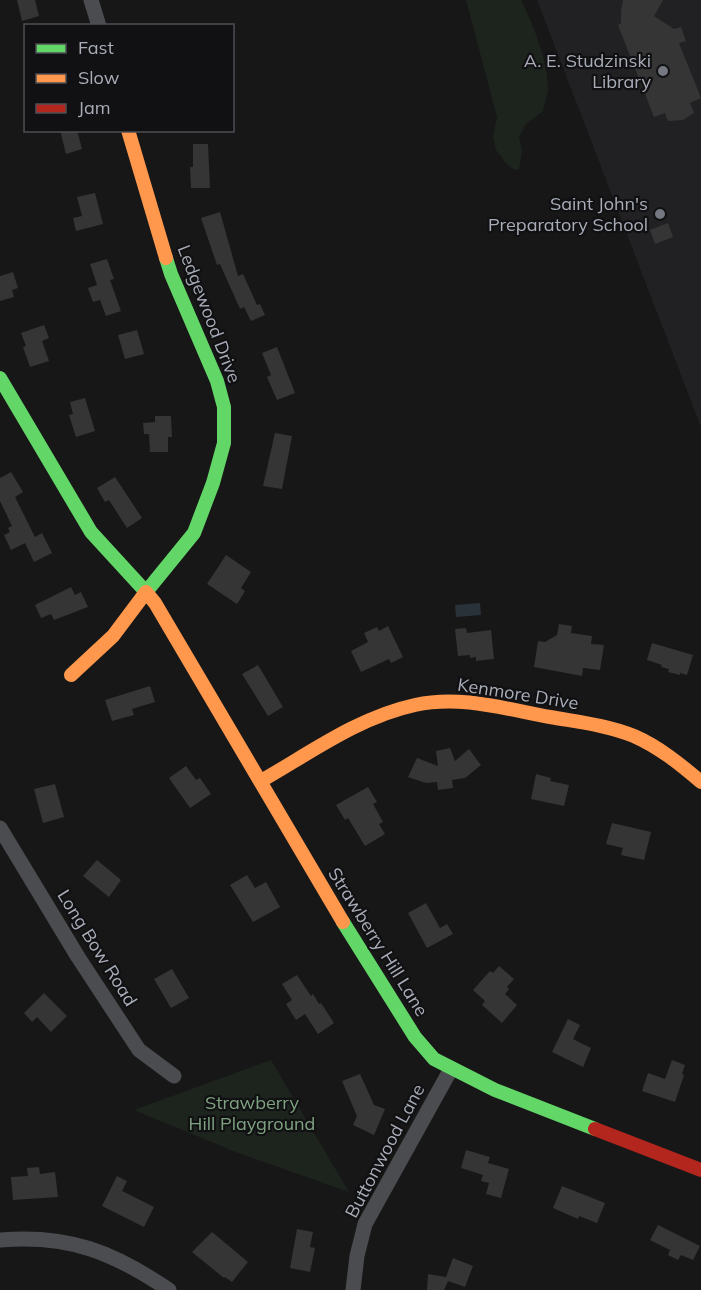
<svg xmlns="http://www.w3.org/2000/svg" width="701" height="1290" font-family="Mulish,sans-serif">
<rect width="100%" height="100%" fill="#171717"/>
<path fill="#212123" d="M537,0H701V427Z"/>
<g fill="#1d241e">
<path d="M466,0H521C533,24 548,61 548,88C548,95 544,104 543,111L526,124L519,137L522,151L519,169L514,170L506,163L496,150L493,137L497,117Z"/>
<path d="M271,1060L349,1192L233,1151L134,1110Z"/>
</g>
<path fill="#2a3239" d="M480,603L481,615L456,617L455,605Z"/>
<g fill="#353536">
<path d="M17,0H35L39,16L22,21Z"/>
<path d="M623,0H663L654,16L674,29L681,27L686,41L679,43L701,98L690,103L694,113L683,120L668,121L665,113L654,117L618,25L621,23V11Z"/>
<path d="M60,130H77L82,149L66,154Z"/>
<path d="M193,144H208L210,188H191L190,167H193Z"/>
<path d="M95,193L103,224L76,231L73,218L82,216L77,197Z"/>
<path d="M220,212L238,276L243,274L257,305L260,304L265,315L251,321L244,307L240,309L220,264L217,265L201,218Z"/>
<path d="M668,223L673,237L655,244L650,230Z"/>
<path d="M107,259L114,279L110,280L121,311L106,316L100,300L93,302L88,288L97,285L90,264Z"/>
<path d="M13,272L18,288L12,290L14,297L0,301V276Z"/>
<path d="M44,325L49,338L42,341L49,361L30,367L23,347L26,346L21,333Z"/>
<path d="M137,330L144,354L125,359L118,335Z"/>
<path d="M277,347L295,393L277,400L267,377L271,375L262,353Z"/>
<path d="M85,398L95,431L76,437L69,415L73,414L70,402Z"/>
<path d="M155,416H171L172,437H168V452H150L149,434H144L143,423L155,422Z"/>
<path d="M275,433L292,436L282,489L263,486Z"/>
<path d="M11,472L23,492L15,497L35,537L42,533L52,553L34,562L25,543L11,550L4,535L10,532L8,528L12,526L0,501V478Z"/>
<path d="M115,477L142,518L127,528L109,500L105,502L97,488Z"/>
<path d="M226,555L251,572L241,588L245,591L237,604L207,584Z"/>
<path d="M71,587L75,595L81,592L88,607L54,620L51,614L41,618L35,605Z"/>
<path d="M559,624L572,626L571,633L592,636L591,644L604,645L600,670L583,668L582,676L534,667L538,641L545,642L557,635Z"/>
<path d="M388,626L403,657L391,663L389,659L361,672L351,651L368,642L364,633L377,627L379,631Z"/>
<path d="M466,628L467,633L491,630L494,659L476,661V657L470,658V655L458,656L455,629Z"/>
<path d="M652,643L693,655L687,675L680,673V675L668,672L669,669L661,667L662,665L647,660Z"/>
<path d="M258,665L283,707L268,716L242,674Z"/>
<path d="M150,686L155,702L132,709L134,715L112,721L105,700Z"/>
<path d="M450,748L455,761L469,749L481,765L465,778L452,780L453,788L438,790L437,782L426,783L408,777L417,758L438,766L436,751Z"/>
<path d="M186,766L196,780L200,778L211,794L190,808L169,778Z"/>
<path d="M536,774L551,778L550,781L569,785L564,806L531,799Z"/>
<path d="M55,784L64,817L43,823L34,789Z"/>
<path d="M368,787L377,802L373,804L383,822L379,824L385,834L365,846L348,818L345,820L336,805Z"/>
<path d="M612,823L651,832L644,860L621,855L623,848L606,844Z"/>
<path d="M97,860L121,880L109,897L83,876Z"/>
<path d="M247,875L255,888L266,882L280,907L253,922L230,885Z"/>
<path d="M426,903L440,928L447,924L453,934L427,948L408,913Z"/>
<path d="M499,966L514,979L507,987L509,989L505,994L517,1005L502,1023L482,1005L485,1001L473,990L490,971L493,973Z"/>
<path d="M172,969L189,998L171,1008L154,979Z"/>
<path d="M297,975L311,996L313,994L319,1004L321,1003L334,1023L318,1034L305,1014L296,1020L286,1004L292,1000L282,984Z"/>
<path d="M44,993L67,1016L51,1032L37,1017L32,1022L24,1013Z"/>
<path d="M568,1019L580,1025L573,1039L591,1048L583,1067L552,1052Z"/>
<path d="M672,1060L685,1065L682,1074L684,1075L675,1102L642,1091L648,1073L665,1079Z"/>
<path d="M360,1074L374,1105L385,1109L374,1135L353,1125L357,1116L342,1081Z"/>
<path d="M466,1150L490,1157L488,1163L509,1169L501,1198L486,1194L489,1183L481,1181L483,1175L461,1168Z"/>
<path d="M39,1167L40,1174L55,1172L58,1197L13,1200L11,1177L28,1176L27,1168Z"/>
<path d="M117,1176L127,1181L122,1191L154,1207L144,1227L102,1206Z"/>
<path d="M562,1186L605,1203L597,1223L579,1216L578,1219L553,1208Z"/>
<path d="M658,1225L700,1246L693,1260L681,1255L678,1260L668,1255L670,1250L650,1240Z"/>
<path d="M297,1229L313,1232L310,1247L315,1248L310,1272L290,1268Z"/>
<path d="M212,1232L248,1262L232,1282L225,1277L224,1278L192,1252Z"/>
<path d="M453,1258L473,1266L465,1287L448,1281L444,1290H427L428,1274L446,1277Z"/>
</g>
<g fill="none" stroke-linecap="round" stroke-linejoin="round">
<g stroke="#4b4c50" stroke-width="15">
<path d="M91,0L99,26"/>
<path d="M0,828L78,957L139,1050L174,1076"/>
<path d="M0,1240C68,1234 113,1252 169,1290"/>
<path d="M353,1290L357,1256L365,1224L451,1069"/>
</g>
<g stroke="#63d668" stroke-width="14">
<path d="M0,378L91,532L146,592L194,533L213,483L224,443V407L217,381L171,274L166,258"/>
<path d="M343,922L415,1037L434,1059L495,1090L595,1129"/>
</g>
<g stroke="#ff974d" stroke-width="14">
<path d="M128,130L166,258"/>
<path d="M71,675L113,636L146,592L155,603L343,922"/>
<path d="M261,781C310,753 359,717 415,705C461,695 505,709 550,717C578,722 607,725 634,736C659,747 680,764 701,782"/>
</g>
<path stroke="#b3261e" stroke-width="14" d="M595,1129L701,1170"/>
</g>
<g fill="#757880" stroke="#111113" stroke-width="2">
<circle cx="663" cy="71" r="6"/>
<circle cx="660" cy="214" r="6"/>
</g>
<g text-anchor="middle" stroke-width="4.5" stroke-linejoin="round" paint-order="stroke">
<g font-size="18" fill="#a8adb8" stroke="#111113" text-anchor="end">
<text x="651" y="67">A. E. Studzinski<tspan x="651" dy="21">Library</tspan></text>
<text x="648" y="210">Saint John's<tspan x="648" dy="21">Preparatory School</tspan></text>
</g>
<g font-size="18" fill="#a8adb8" stroke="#111113">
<text transform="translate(209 314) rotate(69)" y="6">Ledgewood Drive</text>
<text transform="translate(518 694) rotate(9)" y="6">Kenmore Drive</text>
<text transform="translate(378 942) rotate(58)" y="6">Strawberry Hill Lane</text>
<text transform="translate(97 948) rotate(58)" y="6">Long Bow Road</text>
<text transform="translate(385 1151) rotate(-62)" y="6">Buttonwood Lane</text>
</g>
<g font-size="18" fill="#7fa381" stroke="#111113">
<text x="252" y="1109">Strawberry<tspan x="252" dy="21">Hill Playground</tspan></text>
</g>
</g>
<rect x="24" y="24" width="210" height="108" fill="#111113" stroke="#4d4f55" stroke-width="1.5"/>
<rect x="36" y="44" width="30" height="9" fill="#63d668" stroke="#4d4f55" stroke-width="1.5"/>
<text x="78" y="54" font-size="18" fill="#a8adb8">Fast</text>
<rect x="36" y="74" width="30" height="9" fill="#ff974d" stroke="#4d4f55" stroke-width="1.5"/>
<text x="78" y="84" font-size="18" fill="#a8adb8">Slow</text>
<rect x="36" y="104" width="30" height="9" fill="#b3261e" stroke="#4d4f55" stroke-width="1.5"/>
<text x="78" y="114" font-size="18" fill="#a8adb8">Jam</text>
</svg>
